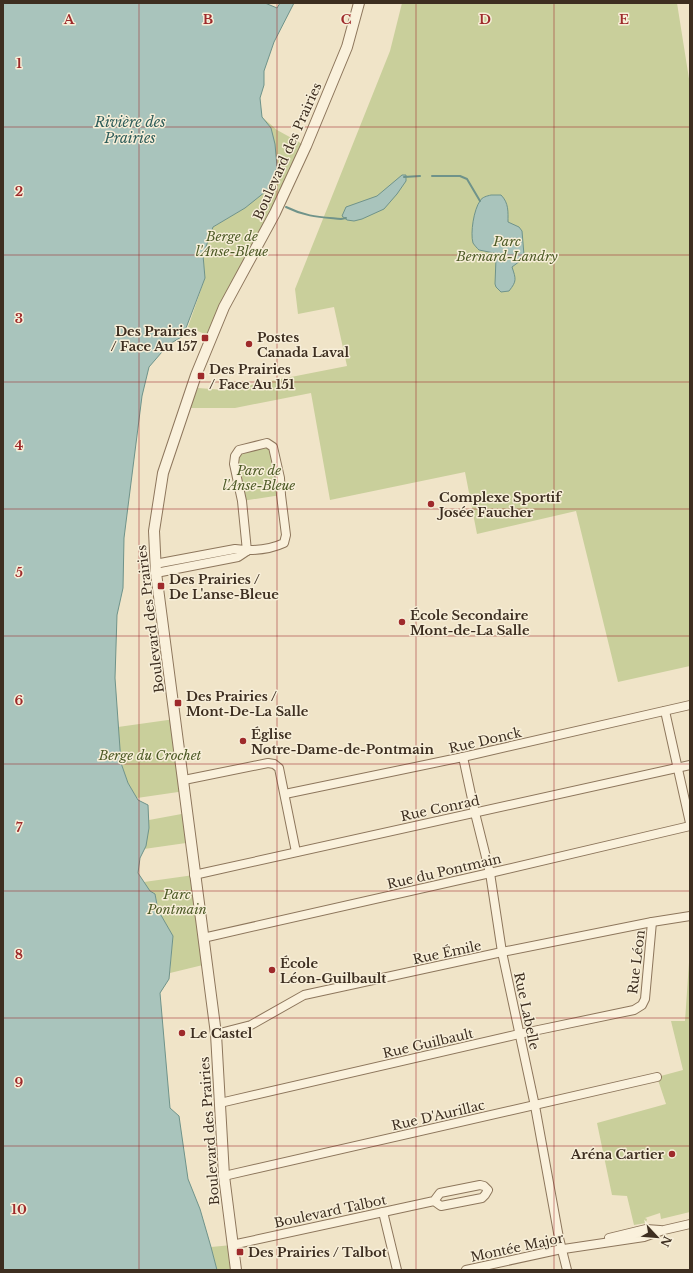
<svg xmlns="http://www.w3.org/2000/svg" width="693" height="1273" font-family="'Libre Baskerville',serif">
<rect width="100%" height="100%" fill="#f0e4c8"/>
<g fill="#c9cf9b">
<path d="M402,3H677L690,85V666L618,682L576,511L477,534L465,472L330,500L311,393L235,408H189L198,388L225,390L347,366L334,307L298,314L295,289L390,51Z"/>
<path d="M262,117L277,130L306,146L212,337L188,327L205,278L203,255L213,227L245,208L270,187L277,167L271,128Z"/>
<path d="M273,447L281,495L242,501L234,464L239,450Z"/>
<path d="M175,719L185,791L137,798L128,783L121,763L118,727Z"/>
<path d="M187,813L186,843L144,849L149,828V820Z"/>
<path d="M194,875L207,964L170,973L173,936L158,910L155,894L150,892L144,882Z"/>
<path d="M690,948V1212L661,1219L660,1213L645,1218L647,1219L646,1223L634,1225L627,1196L612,1195L597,1123L666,1104L657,1077L683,1070L671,1021H685Z"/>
<path d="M232,1245L236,1270H217L211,1247Z"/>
</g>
<g fill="#a9c4bc" stroke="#6f938a">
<path d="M3,3H265L277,8L280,3H294L274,42L264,71V85L260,98L262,117L271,128L275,144L277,167L270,188L245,208L213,227L203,255L205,278L183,336L168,345L149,367L142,396L124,538L123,588L117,615L115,678L121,763L128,783L138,800L148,805L149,828L146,846L140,858L138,873L150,891L155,894L158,910L173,936L169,979L160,993L170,1108L179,1116L188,1179L200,1209L211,1247L217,1270H3Z"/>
<path d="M402,175H406V181L397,194L384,209L362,219L354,221L347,220L342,216L346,207L377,196Z"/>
<path d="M491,195H501C509,203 508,212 508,222L519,227L522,231L524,255L520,261L512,267C516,279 517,281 509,291L501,292L496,287L495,284L496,258L494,253L479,250C477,248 475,246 473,243C470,233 474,209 480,201C482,197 487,196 491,195Z"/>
</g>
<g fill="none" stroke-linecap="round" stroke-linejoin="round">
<g stroke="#6f938a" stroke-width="2">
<path d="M432,176H460L467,179L480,201"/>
<path d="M404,177L420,176"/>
<path d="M286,207C306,217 320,217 341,219L346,218"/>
</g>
<g stroke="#8d765c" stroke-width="10">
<g id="minor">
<path d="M155,564L235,549C251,551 269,550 284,543L286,535L281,495L280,478L273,447L267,443L239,450L235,456L234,464L242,501L247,551"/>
<path d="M156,573L238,557L247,551"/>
<path d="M665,711L690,823"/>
<path d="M463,757L475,813L490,873L502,952L535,1106L559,1238L567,1270"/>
<path d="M184,780L268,763L274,764L279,768L296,852"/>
<path d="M285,794L463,757L690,705"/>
<path d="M194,875L690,765"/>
<path d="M203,938L490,873L690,826"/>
<path d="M216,1034L251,1025L304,995L502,952L652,922L690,916"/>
<path d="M220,1103L519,1034L634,1010L642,1005L645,999L652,922"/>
<path d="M224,1176L657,1077"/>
<path d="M383,1212L397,1270"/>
<path d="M609,1238L646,1229L660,1230"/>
<path d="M232,1245L434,1201L440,1193L480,1185L484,1186L488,1190L485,1195L482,1198L441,1206L434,1201"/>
<path d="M466,1270L557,1250L644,1237L664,1230L690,1224"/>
</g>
</g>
<g stroke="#8d765c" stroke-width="12">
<path id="tertiary" d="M236,1270L224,1176L216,1034L156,573L154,531L163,473L196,375L224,307L275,213L306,146L347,47L359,3"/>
</g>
<use href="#minor" stroke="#faf1dc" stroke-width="8"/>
<use href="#tertiary" stroke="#faf1dc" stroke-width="10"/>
</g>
<path fill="none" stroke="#9e2a2b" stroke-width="1" stroke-opacity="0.55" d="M139,3V1270M277,3V1270M416,3V1270M554,3V1270M3,127H690M3,255H690M3,382H690M3,509H690M3,636H690M3,764H690M3,891H690M3,1018H690M3,1146H690"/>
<g fill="#9e2a2b" stroke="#f7eed8" stroke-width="1.5">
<rect x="201" y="334" width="8" height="8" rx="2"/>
<circle cx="249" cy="344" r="4"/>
<rect x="197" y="372" width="8" height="8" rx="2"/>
<circle cx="431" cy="504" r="4"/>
<rect x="157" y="582" width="8" height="8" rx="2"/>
<circle cx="402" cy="622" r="4"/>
<rect x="174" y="699" width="8" height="8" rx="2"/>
<circle cx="243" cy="741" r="4"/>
<circle cx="272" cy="970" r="4"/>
<circle cx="182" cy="1033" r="4"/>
<circle cx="672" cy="1154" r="4"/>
<rect x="236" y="1248" width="8" height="8" rx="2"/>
</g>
<g text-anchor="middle" stroke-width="3" stroke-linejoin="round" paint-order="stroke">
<g font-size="13" fill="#3d2e20" stroke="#f7eed8">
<text transform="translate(287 151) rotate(-66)" y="5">Boulevard des Prairies</text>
<text transform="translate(150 619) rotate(-97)" y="5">Boulevard des Prairies</text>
<text transform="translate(485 740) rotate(-13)" y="5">Rue Donck</text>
<text transform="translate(440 808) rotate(-12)" y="5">Rue Conrad</text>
<text transform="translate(444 871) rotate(-13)" y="5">Rue du Pontmain</text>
<text transform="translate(447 952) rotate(-12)" y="5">Rue Émile</text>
<text transform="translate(636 962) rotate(-83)" y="5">Rue Léon</text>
<text transform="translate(527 1011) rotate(78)" y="5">Rue Labelle</text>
<text transform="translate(428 1043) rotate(-13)" y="5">Rue Guilbault</text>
<text transform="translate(438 1115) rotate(-13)" y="5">Rue D'Aurillac</text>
<text transform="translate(209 1131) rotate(-94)" y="5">Boulevard des Prairies</text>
<text transform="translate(330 1211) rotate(-12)" y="5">Boulevard Talbot</text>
<text transform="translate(517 1247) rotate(-12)" y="5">Montée Major</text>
</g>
<g font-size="13" font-style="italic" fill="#4d5a26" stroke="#f7eed8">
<text x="232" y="241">Berge de<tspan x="232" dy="15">l'Anse-Bleue</tspan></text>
<text x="507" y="246">Parc<tspan x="507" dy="15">Bernard-Landry</tspan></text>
<text x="259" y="475">Parc de<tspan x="259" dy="15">l'Anse-Bleue</tspan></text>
<text x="150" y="760">Berge du Crochet</text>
<text x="177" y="899">Parc<tspan x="177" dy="15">Pontmain</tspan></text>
</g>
<g font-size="13" font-weight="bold" fill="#3d2e20" stroke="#f7eed8" text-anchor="start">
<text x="197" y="336" text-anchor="end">Des Prairies<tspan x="197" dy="15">/ Face Au 157</tspan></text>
<text x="257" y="342">Postes<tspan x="257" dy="15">Canada Laval</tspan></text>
<text x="209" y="374">Des Prairies<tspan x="209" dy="15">/ Face Au 151</tspan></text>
<text x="439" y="502">Complexe Sportif<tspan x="439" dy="15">Josée Faucher</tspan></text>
<text x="169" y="584">Des Prairies /<tspan x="169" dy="15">De L'anse-Bleue</tspan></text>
<text x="410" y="620">École Secondaire<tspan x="410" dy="15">Mont-de-La Salle</tspan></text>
<text x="186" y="701">Des Prairies /<tspan x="186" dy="15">Mont-De-La Salle</tspan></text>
<text x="251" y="739">Église<tspan x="251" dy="15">Notre-Dame-de-Pontmain</tspan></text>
<text x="280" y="968">École<tspan x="280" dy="15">Léon-Guilbault</tspan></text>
<text x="190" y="1038">Le Castel</text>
<text x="664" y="1159" text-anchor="end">Aréna Cartier</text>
<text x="248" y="1257">Des Prairies / Talbot</text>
</g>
<g font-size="14" font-style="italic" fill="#2f5d5a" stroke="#f7eed8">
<text x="130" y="127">Rivière des<tspan x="130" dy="16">Prairies</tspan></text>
</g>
</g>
<g font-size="13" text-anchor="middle" font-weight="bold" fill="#9e2a2b" stroke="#f7eed8" stroke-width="3" stroke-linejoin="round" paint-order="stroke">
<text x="69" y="24">A</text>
<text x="208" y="24">B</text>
<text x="346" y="24">C</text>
<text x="485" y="24">D</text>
<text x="624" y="24">E</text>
<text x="19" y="68">1</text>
<text x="19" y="196">2</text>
<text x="19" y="323">3</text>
<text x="19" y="450">4</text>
<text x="19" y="577">5</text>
<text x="19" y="705">6</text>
<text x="19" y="832">7</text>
<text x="19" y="959">8</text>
<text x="19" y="1087">9</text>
<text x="19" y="1214">10</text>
</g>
<rect width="693" height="1273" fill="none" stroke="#3d2e20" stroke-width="8"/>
<g transform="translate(657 1237) rotate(116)" stroke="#f7eed8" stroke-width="3" paint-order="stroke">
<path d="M0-3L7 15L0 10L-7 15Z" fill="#3d2e20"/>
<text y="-6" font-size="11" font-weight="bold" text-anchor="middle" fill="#3d2e20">N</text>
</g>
</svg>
